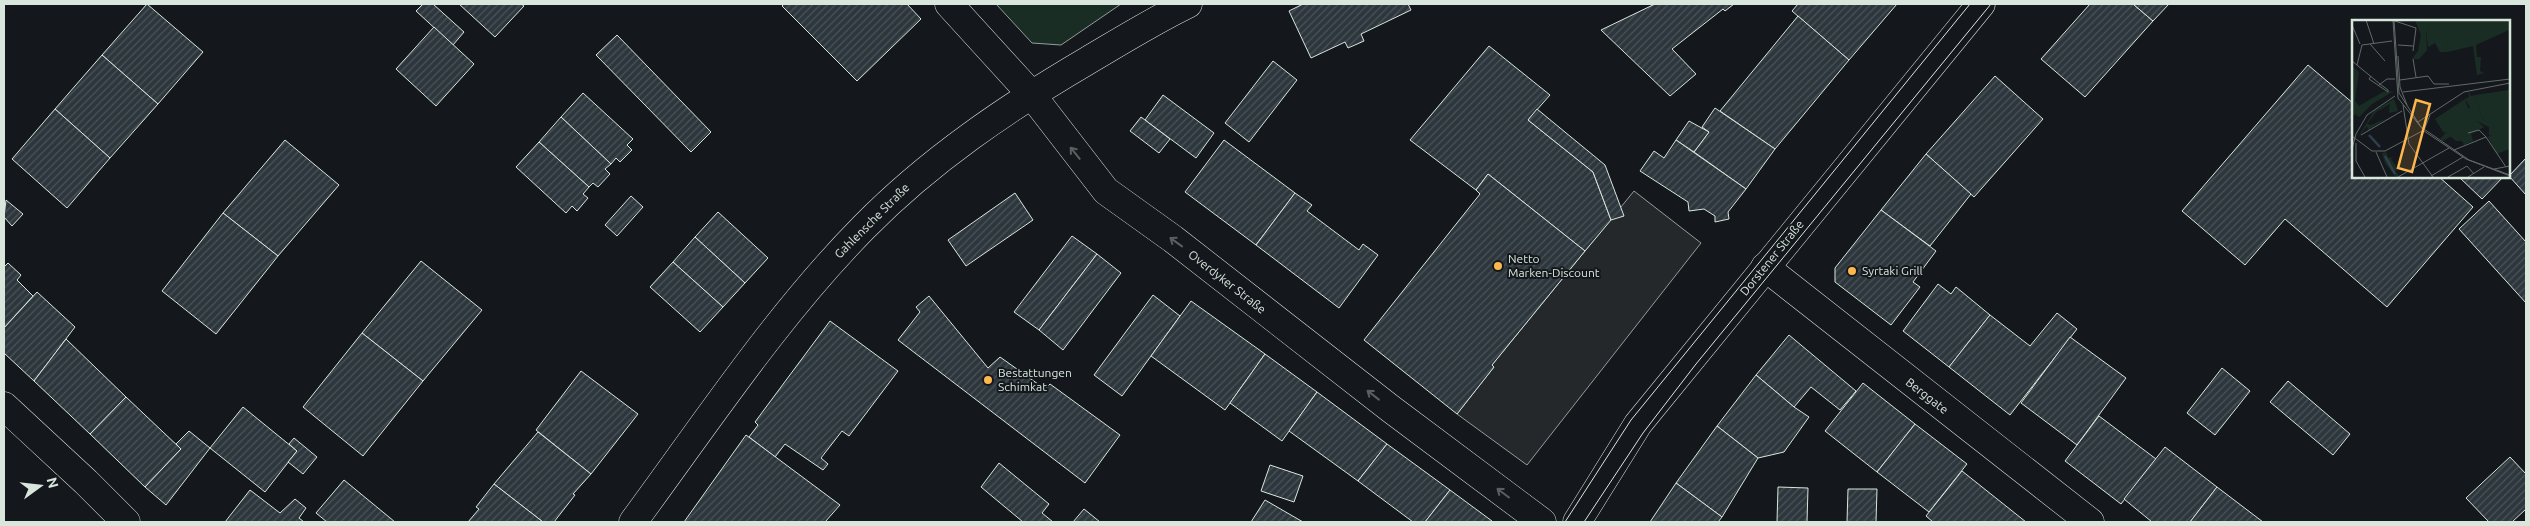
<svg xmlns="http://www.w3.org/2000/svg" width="2530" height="526" font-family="Ubuntu,sans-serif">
<defs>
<pattern id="building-hatch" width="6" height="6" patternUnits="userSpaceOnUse" patternTransform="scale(1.25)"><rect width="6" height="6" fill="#2c363c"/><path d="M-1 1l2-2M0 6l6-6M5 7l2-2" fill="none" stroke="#4a5358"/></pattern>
</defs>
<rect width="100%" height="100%" fill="#14181c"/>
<path fill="#1a2d24" stroke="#939e99" d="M996,4H1121L1061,45L1032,43Z"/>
<path fill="#24282b" stroke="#939e99" d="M1634,191L1701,243L1527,465L1457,414L1494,367L1492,365Z"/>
<g fill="url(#building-hatch)" stroke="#d8e6dc">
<path d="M147,4L203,52L158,104L102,55Z"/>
<path d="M423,4H433L464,32L453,45L416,11Z"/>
<path d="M459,4H521L524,6L495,37Z"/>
<path d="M784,4H907L921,19L857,81L782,6Z"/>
<path d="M1303,4H1408L1411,10L1361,34L1364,41L1348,48L1345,42L1311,58L1289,11Z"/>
<path d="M1655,4H1734L1725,11L1723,9L1672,49L1696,74L1670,96L1601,30Z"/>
<path d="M1798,4H1897L1849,60L1792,11Z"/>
<path d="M2090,4H2133L2153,21L2085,97L2041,59Z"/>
<path d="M2133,4H2169L2153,21Z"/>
<path d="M1798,16L1849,60L1775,149L1720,111Z"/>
<path d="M434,27L474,64L436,106L396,69Z"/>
<path d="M617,35L711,132L691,152L596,55Z"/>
<path d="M1489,46L1550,95L1528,120L1593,172L1611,220L1585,251L1488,174L1476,190L1410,140Z"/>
<path d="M102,55L158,104L110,158L55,109Z"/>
<path d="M1273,61L1297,80L1249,142L1225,123Z"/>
<path d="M2308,65L2354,104V176H2438L2473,207L2387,307L2285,219L2245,265L2182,211Z"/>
<path d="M1995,76L2043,119L1974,197L1926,154Z"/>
<path d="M583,93L633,139L627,145L632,150L620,162L616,158L611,164L561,117Z"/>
<path d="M1163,95L1214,133L1196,158L1145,120Z"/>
<path d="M1715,108L1775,149L1746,189L1694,152L1709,132L1702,127Z"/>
<path d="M55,109L110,158L67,208L12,159Z"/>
<path d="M1537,109L1605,165L1624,216L1611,220L1593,172L1528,120Z"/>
<path d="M561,117L611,164L605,169L610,174L598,187L593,183L589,187L539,142Z"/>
<path d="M1141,117L1170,139L1159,153L1130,131Z"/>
<path d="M1689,121L1709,132L1694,152L1676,140Z"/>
<path d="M285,140L339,185L278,256L223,213Z"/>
<path d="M1224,140L1295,193L1256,245L1185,192Z"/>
<path d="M1676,140L1746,189L1728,212L1729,219L1715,222V216L1704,209L1689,211L1688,202L1640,171L1654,151L1664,158Z"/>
<path d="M539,142L589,187L583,194L588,198L577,211L572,206L566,213L516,167Z"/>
<path d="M1926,154L1971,194L1930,246L1881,210Z"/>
<path d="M2526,158V195L2509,176Z"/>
<path d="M1488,174L1585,251L1492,365L1494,367L1457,414L1364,340L1480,194L1476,190Z"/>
<path d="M2458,176H2504L2482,199Z"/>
<path d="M1015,193L1033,220L966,266L948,240Z"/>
<path d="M1295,193L1312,205L1307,211L1359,250L1363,244L1378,255L1339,308L1256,245Z"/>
<path d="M631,196L643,207L617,236L605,225Z"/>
<path d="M6,200L23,214L12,226L4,217Z"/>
<path d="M2489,201L2526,242V303L2459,229Z"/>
<path d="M1881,210L1936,251L1913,282L1920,287L1891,325L1835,282V268Z"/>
<path d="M718,212L768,258L745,283L695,237Z"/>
<path d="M223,213L278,256L216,334L162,291Z"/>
<path d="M1072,236L1097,254L1039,330L1014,312Z"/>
<path d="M695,237L745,283L723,307L673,262Z"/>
<path d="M1097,254L1121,273L1063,350L1039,330Z"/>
<path d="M421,261L482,310L423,381L362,333Z"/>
<path d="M673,262L723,307L700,332L650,287Z"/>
<path d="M8,263L21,275L17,280L33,296L4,328V267Z"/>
<path d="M1938,284L1951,294L1956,287L1990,315L1949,367L1903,331Z"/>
<path d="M37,292L75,327L34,381L4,353V328Z"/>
<path d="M1153,295L1180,316L1122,396L1094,375Z"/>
<path d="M929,296L988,368L1000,357L1045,389L1050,384L1120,435L1085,483L898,340L920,312L916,307Z"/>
<path d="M1191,301L1265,354L1225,410L1151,356Z"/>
<path d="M2057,313L2077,329L2010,415L1949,367L1990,315L2030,346Z"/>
<path d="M830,321L898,371L849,436L842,431L821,458L828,464L823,470L785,444L775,457L749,437L758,425L755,422Z"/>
<path d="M362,333L423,381L363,456L303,407Z"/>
<path d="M1789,335L1856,391L1840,410L1811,387L1794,407L1756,375Z"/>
<path d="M2070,337L2126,378L2077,445L2021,403Z"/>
<path d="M66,339L126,397L90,434L34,381Z"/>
<path d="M1265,354L1317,392L1282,441L1230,403Z"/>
<path d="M2222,368L2250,391L2215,435L2187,413Z"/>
<path d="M581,371L638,414L591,474L536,430Z"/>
<path d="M1756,375L1794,407L1809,417L1784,452L1758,458L1717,426Z"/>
<path d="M2288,381L2350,434L2333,455L2270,402Z"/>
<path d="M1863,383L1915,424L1877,472L1825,431Z"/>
<path d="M1317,392L1387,444L1358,481L1289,431Z"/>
<path d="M126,397L181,449L145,487L90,434Z"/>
<path d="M243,407L297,451L265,492L210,448Z"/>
<path d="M2099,416L2156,459L2121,504L2065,461Z"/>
<path d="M1915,424L1967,464L1929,512L1877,472Z"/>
<path d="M1717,426L1758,458L1722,517L1676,483Z"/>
<path d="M189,431L210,448L166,505L145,487L181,449L176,444Z"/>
<path d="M538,432L591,474L573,494L575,495L554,522H543L494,484Z"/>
<path d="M746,435L840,505L825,522H684Z"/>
<path d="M294,438L317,457L303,474L288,462L297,451L289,444Z"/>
<path d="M1387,444L1450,490L1425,522H1413L1358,481Z"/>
<path d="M2165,447L2217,487L2190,522H2152L2124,499Z"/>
<path d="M2510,457L2526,474V509L2512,522H2489L2466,498Z"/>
<path d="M999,463L1049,504L1042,513L1053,522H1023L981,487Z"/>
<path d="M1270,465L1303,476L1294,502L1261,491Z"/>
<path d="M1962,471L2026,522H1933L1926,516Z"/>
<path d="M344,480L395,522H327L316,513Z"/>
<path d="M1676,483L1722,517L1718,522H1650Z"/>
<path d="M494,484L543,522H468L479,509L476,507Z"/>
<path d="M1778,487L1808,488L1807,522H1777Z"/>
<path d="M2217,487L2263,522H2190Z"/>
<path d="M1848,489H1877L1876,522H1847Z"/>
<path d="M250,490L280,513L295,499L306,508L299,518L304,522H225Z"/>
<path d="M1450,490L1492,521V522H1425Z"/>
<path d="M1265,500L1303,522H1251Z"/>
<path d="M1084,509L1100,522H1073Z"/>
</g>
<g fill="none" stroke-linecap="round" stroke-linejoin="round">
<g stroke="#d8e6dc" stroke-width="29">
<g id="street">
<path d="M949,4L1031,94L1106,191L1173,239L1391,409L1542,522"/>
<path d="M1765,267L2090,522"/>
<path d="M4,406L86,482L126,522"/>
</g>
</g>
<g stroke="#d8e6dc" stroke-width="29">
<path id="secondary" d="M633,522C706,423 778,314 864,227C930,160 1007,108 1087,61C1121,41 1153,21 1188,4"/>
</g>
<g stroke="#d8e6dc" stroke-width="29">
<path id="primary" d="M1577,522L1638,424L1981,4"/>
</g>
<use href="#street" stroke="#14181c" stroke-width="28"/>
<use href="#secondary" stroke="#14181c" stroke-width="28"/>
<use href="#primary" stroke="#14181c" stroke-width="28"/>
<g stroke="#d8e6dc" stroke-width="1">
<path d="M1565,522L1631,420L1970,4"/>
<path d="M1584,522L1643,433L1696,364L1991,4"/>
</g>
</g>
<defs><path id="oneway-shaft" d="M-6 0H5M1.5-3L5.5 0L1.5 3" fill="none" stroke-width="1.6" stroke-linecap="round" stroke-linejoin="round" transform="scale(1.25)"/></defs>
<g stroke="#59605f">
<use href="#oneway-shaft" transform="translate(1075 153) rotate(-129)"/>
<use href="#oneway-shaft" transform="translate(1176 242) rotate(-144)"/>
<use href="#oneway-shaft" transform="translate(1373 395) rotate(-142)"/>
<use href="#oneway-shaft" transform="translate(1503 493) rotate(-143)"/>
</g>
<g fill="#ffb74d" stroke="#14181c" stroke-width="2">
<circle cx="1498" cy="266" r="5"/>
<circle cx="1852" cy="271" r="5"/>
<circle cx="988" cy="380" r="5"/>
</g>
<g text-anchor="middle" stroke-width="4" stroke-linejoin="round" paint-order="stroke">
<g font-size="12" fill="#d8e6dc" stroke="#14181c">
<text transform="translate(872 221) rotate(-45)" y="4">Gahlensche Straße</text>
<text transform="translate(1772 258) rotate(-51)" y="4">Dorstener Straße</text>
<text transform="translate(1227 282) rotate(38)" y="4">Overdyker Straße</text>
<text transform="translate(1927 396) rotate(38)" y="4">Berggate</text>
</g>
<g font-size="12" fill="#d8e6dc" stroke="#14181c" text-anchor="start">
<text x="1508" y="263">Netto<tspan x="1508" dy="14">Marken-Discount</tspan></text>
<text x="1862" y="275">Syrtaki Grill</text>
<text x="998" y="377">Bestattungen<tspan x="998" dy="14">Schimkat</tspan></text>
</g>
</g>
<g transform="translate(2352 20)">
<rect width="158" height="158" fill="#14181c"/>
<path d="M87,5L93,6L95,32H88L83,23L76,27L74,9ZM0,46L7,52L3,81L7,86L31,72L42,71L20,84L7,97L3,94L0,97ZM125,101L132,107L119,114L121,121L112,125L110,121H104L98,116ZM34,132L36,138L42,137L39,139L46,149L43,151L47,156L44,157L33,143L30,133Z" fill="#1a2d24"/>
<path d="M63,0H157V10L124,25L125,37H129L128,51L132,53L125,55L121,26L95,32L92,6L74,9L75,30L67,39H60L66,31L69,15ZM42,79L46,91L37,93L38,84L24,92L15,104L19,105L35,98L16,110L15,106L5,119L22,91Z" fill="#1a2d24"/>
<path d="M157,70V129L145,134L136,117L140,115L137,103L131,100L123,75Z" fill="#1a2d24"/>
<path d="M116,71L119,76L123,75L131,100L139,104L140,115H137V107L125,101L91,121L88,119L118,87L113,79L117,77Z" fill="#1a2d24"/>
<path d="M113,79L120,99L92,113L83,99Z" fill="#1a2d24"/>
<path fill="none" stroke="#2f3f4d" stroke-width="2.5" d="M17,115L28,127M33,136L43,154"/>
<path fill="none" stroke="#626a69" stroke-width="1" d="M14,0L22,24M41,0L46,78L72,111L114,139M42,0L47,73L69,107L117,140L158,155M43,1L64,8L61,31M0,5L8,24M18,24L33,41M46,25L61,26M46,36L48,67L55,85M61,39L64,57M0,41L28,64L36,70V72L17,59L19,56M5,45L10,25L40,21M48,60L76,56L82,64H97M27,65L35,59H43M51,72L158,59M51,85L57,124L81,157M66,102L112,72L158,63M9,115L50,91M0,116L20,131H33L72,110L78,95M134,117L154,147M4,123V141L13,157M0,129L4,114L15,95L43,76M102,130L134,117L127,110L116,113M24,132L35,157M114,139L158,156M142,149L158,146M79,156L111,137M46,157L97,128M96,157L115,146L122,154M116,157L132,147"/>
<path fill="#ffb74d" fill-opacity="0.15" stroke="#ffb74d" stroke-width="2.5" d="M64,80L78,84L60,152L46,148Z"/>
<rect width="158" height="158" fill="none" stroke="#d8e6dc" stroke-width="2.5"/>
</g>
<rect width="2530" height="526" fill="none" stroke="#d8e6dc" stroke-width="10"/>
<g transform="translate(40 486) rotate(75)" stroke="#14181c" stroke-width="4" paint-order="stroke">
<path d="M0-4L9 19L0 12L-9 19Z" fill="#d8e6dc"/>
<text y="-8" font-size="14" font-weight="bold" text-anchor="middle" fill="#d8e6dc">N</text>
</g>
</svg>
